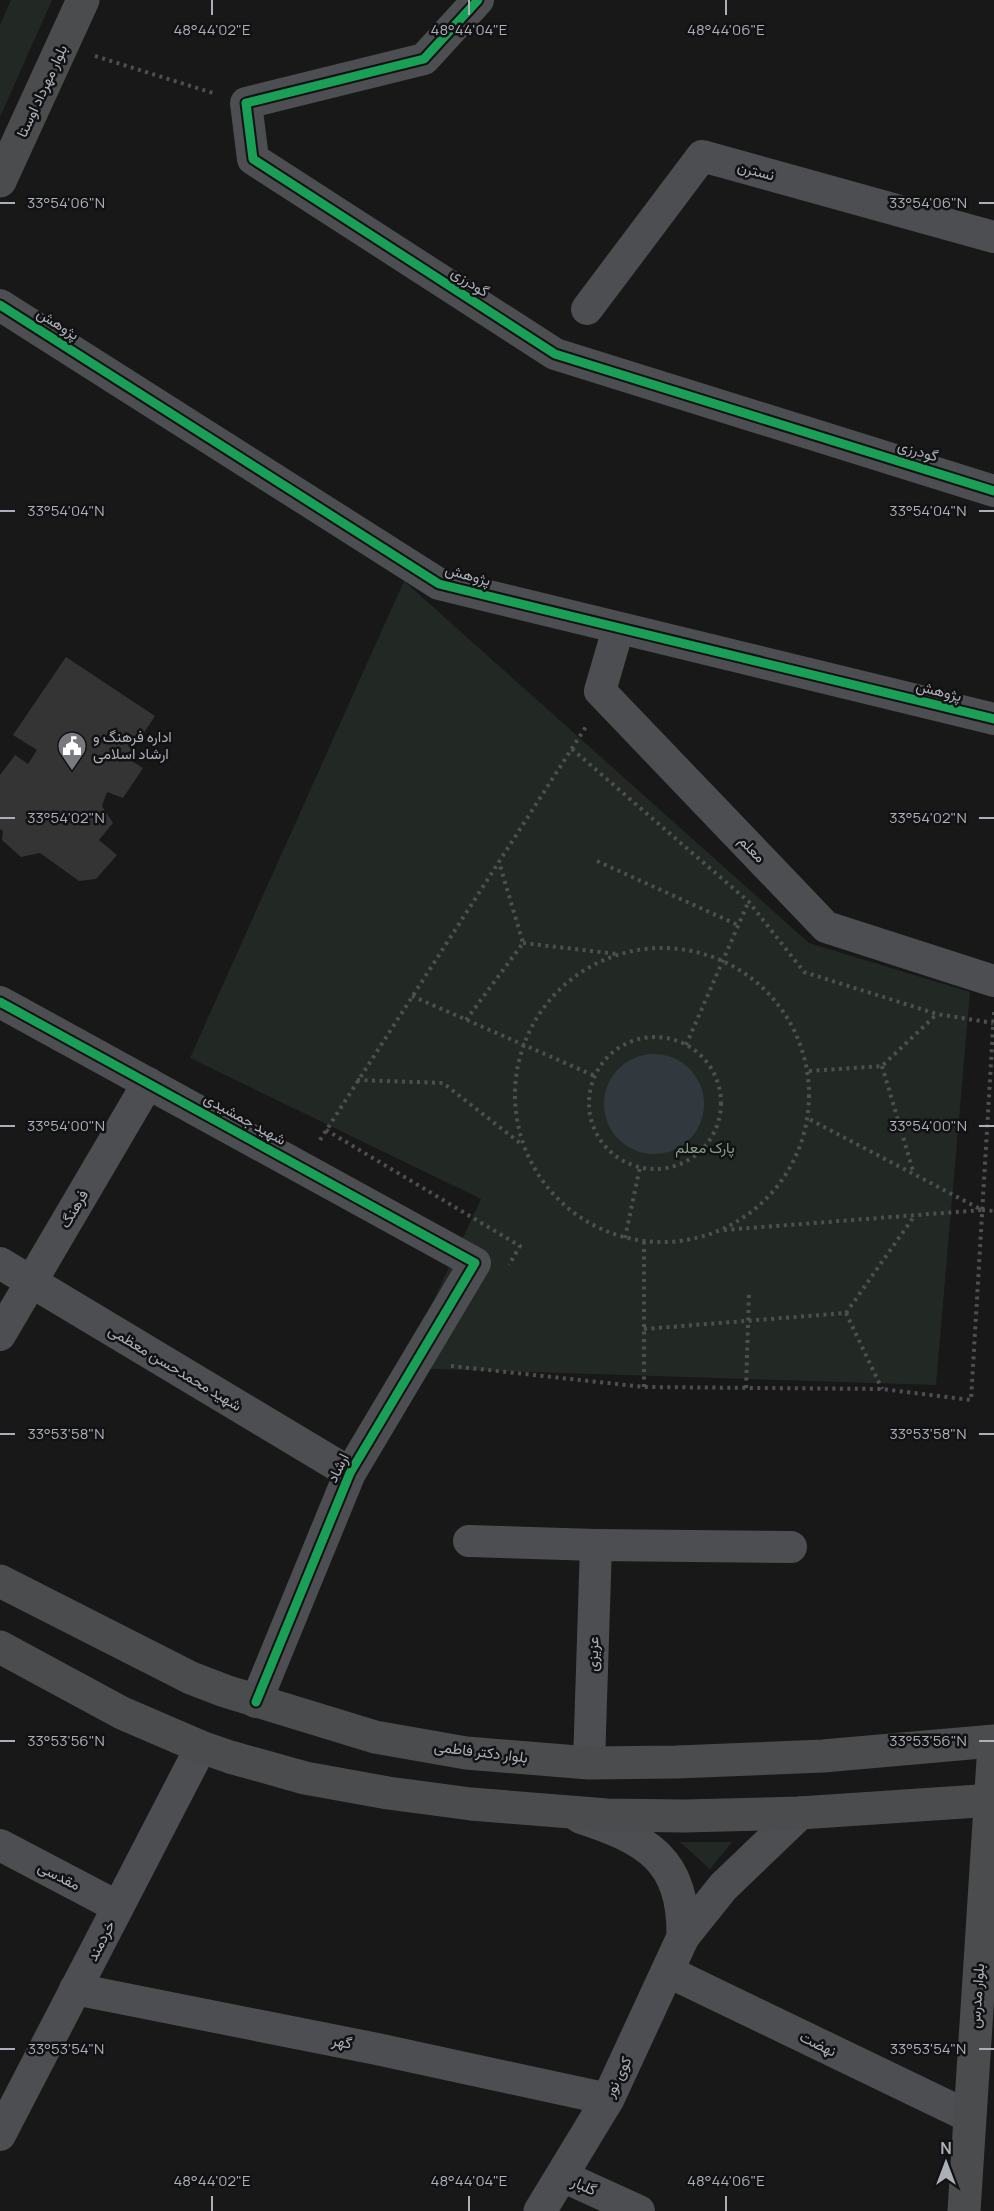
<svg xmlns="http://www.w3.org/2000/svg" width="994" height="2211" font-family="Manrope,Vazirmatn,sans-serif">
<rect width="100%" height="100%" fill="#181818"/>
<g fill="#222823">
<path d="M11,0H52L0,117V25Z"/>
<path d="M404,581L809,943L970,992L936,1385L402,1368L481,1199L190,1058Z"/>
<path d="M680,1842H732L710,1869Z"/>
</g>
<circle fill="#31393e" cx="654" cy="1104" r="50"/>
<path fill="#343435" d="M66,657L155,716L127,758L143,768L123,798L107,792L102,806L113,823L99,840L117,855L96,879L79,881L40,853L21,857L2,840L3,831L0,829V775L15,755L28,764L37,750L13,735Z"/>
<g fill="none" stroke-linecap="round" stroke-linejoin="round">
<g stroke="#4e4f51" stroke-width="4" stroke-dasharray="3 4.5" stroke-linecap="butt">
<path d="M95,56L216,94"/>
<path d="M572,749L749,902L804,972L937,1014L993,1023"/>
<path d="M597,861L738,925"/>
<path d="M523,943L617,954"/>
<circle cx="662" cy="1095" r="147"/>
<path d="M412,996L595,1076"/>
<path d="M466,1020L523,943L499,862"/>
<circle cx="655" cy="1103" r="66"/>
<path d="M686,1045L748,903"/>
<path d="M882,1066L914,1174"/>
<path d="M809,1071L882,1066L937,1014"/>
<path d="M357,1080L443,1083L520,1143"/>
<path d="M326,1130L520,1246L509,1265"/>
<path d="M320,1140L587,725"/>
<path d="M982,1210L994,1211"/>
<path d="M724,1230L982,1210L809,1119"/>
<path d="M625,1238L640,1167"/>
<path d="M846,1313L915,1215"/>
<path d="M644,1329L846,1313L882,1389"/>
<path d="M451,1366L644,1387L882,1389L971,1400L994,1012"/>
<path d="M644,1387V1240"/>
<path d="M746,1388L749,1293"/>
</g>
<g stroke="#4d4e51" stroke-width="32">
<path d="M478,0L424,59L246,103L253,159L555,354L994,491"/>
<path d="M0,305L439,584L994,719"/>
<path d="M587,309L702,156L994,237"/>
<path d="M618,629L600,691L826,927L994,981"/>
<path d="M0,1002L475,1263L350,1473L256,1702"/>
<path d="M0,1263L350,1473"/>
<path d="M0,1335L148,1083"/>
<path d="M469,1541L596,1545L791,1547"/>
<path d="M589,1763L596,1545"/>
<path d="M0,1845L118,1907"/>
<path d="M667,1971L968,2116"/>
<path d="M75,1989L377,2049L608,2099"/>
<path d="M0,2135L201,1747"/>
<path d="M562,2176L639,2211"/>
</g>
<g stroke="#4d4e51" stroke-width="33">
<path d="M580,1817C647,1839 684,1859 683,1937"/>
<path d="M540,2211L608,2099L683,1937L723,1887L800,1813"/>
</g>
<g stroke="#4b4c4e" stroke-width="33">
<path d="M0,181L83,0"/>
<path d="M0,1581L191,1678L225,1691L375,1737L466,1753L589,1763L677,1762L823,1756L994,1741"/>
<path d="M0,1647L122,1713L201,1747L230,1757L305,1778L388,1793L471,1804L607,1815L685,1816L800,1813L994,1800"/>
<path d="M964,2211L994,1745"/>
</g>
<g stroke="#121214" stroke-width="13">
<g id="cycleway">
<path d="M478,0L424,59L246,103L253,159L555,354L994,491"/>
<path d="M0,305L439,584L994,719"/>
<path d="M0,1002L475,1263L350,1473L256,1702"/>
</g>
</g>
<use href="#cycleway" stroke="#1a9f57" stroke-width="9"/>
</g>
<path fill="none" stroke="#abafb7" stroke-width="2" d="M212,0V15M469,0V15M726,0V15M0,203H15M979,203H994M0,511H15M979,511H994M0,818H15M979,818H994M0,1126H15M979,1126H994M0,1434H15M979,1434H994M0,1741H15M979,1741H994M0,2049H15M979,2049H994M212,2196V2211M469,2196V2211M726,2196V2211"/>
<defs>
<g id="civic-pin" transform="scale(1.5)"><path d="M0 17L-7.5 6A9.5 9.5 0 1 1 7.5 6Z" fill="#787a7f" stroke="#121214"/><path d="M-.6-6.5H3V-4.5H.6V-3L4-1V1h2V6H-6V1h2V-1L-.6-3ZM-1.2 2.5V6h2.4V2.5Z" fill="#fff"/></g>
</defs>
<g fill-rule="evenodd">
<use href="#civic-pin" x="72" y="746"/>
</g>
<g text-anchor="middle" stroke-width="5" stroke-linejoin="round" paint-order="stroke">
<g font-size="15" fill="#abafb7" stroke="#121214">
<text transform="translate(42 91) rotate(-65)" y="5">بلوار مهرداد اوستا</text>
<text transform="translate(756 171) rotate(15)" y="5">نسترن</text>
<text transform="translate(470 282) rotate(33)" y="5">گودرزی</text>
<text transform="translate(58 324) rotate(32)" y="5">پژوهش</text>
<text transform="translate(918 451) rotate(17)" y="5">گودرزی</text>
<text transform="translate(468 575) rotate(15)" y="5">پژوهش</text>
<text transform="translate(939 691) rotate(14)" y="5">پژوهش</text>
<text transform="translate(752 849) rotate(46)" y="5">معلم</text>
<text transform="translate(245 1119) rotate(29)" y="5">شهید جمشیدی</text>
<text transform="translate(74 1209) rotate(-60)" y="5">فرهنگ</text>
<text transform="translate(175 1368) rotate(31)" y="5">شهید محمدحسن معظمی</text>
<text transform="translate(338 1468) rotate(-64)" y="5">ارشاد</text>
<text transform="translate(593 1654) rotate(-88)" y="5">عزیزی</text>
<text transform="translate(481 1752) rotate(7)" y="5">بلوار دکتر فاطمی</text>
<text transform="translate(59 1876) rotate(27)" y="5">مقدسی</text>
<text transform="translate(101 1941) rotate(-63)" y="5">خردمند</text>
<text transform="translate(977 1996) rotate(-86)" y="5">بلوار مدرس</text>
<text transform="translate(342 2042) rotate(11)" y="5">گهر</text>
<text transform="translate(818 2044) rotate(26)" y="5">نهضت</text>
<text transform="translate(618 2077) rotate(-64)" y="5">کوی نور</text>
<text transform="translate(584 2186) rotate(24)" y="5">گلبار</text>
</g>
<g font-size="15" fill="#abafb7" stroke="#121214" text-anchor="start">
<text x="93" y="742">اداره فرهنگ و<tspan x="93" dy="17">ارشاد اسلامی</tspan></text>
</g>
<g font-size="15" fill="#859f86" stroke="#121214">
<text x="705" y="1153">پارک معلم</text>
</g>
</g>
<g font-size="15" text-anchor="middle" fill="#abafb7" stroke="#121214" stroke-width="5" stroke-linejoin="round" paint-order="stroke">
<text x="212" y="35">48°44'02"E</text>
<text x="469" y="35">48°44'04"E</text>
<text x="726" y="35">48°44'06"E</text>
<text x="66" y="208">33°54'06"N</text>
<text x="928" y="208">33°54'06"N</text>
<text x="66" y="516">33°54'04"N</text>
<text x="928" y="516">33°54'04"N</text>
<text x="66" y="823">33°54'02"N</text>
<text x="928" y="823">33°54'02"N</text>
<text x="66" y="1131">33°54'00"N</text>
<text x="928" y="1131">33°54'00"N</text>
<text x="66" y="1439">33°53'58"N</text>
<text x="928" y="1439">33°53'58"N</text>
<text x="66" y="1746">33°53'56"N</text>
<text x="928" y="1746">33°53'56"N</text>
<text x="66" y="2054">33°53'54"N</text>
<text x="928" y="2054">33°53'54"N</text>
<text x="212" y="2186">48°44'02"E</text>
<text x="469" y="2186">48°44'04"E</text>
<text x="726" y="2186">48°44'06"E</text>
</g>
<g transform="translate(946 2163)" stroke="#121214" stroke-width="4.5" paint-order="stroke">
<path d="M0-4.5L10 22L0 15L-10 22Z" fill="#abafb7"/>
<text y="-9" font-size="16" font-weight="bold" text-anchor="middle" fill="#abafb7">N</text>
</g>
</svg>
